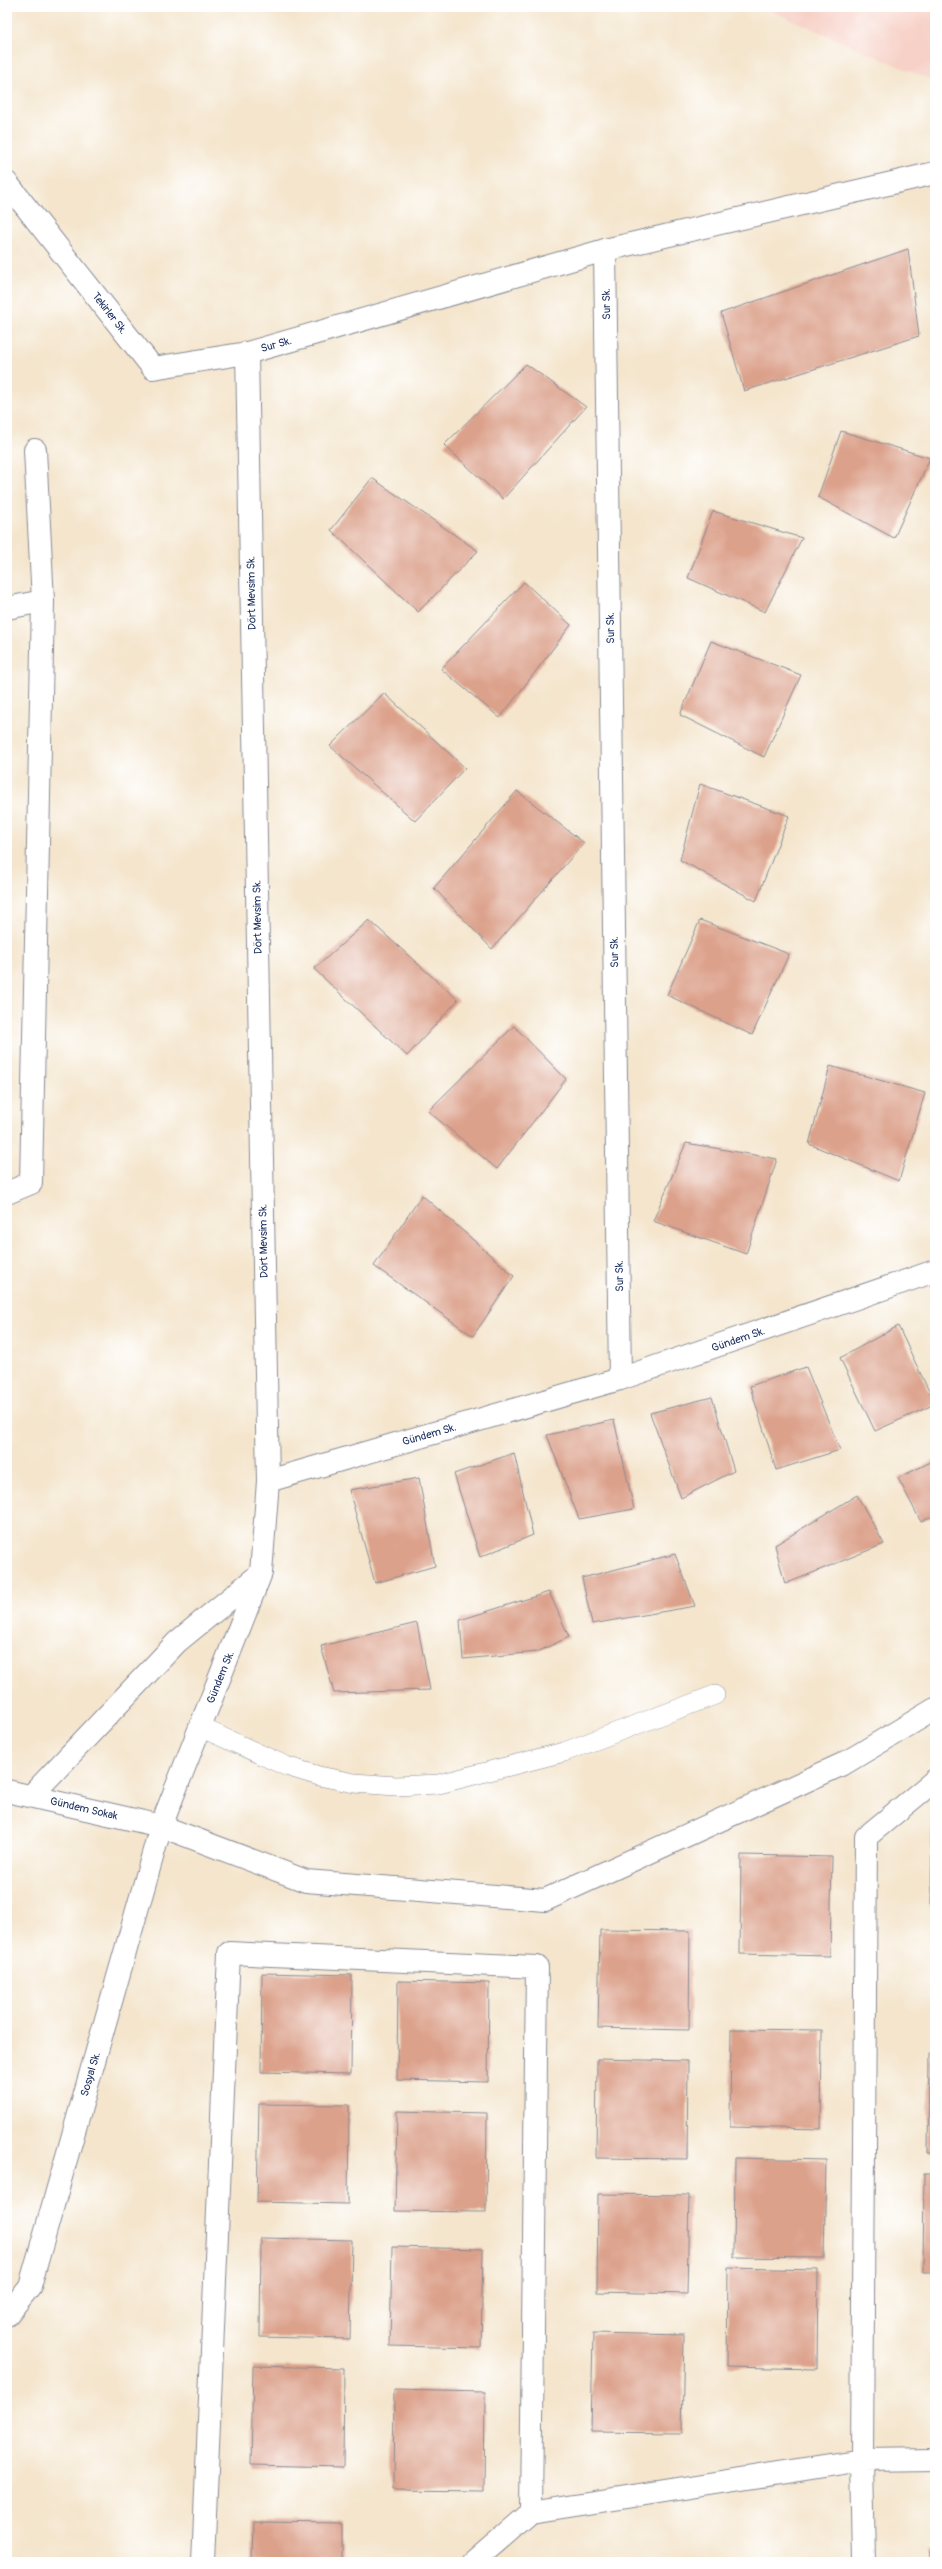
<svg xmlns="http://www.w3.org/2000/svg" width="942" height="2569" font-family="Pangolin,sans-serif">
<rect width="100%" height="100%" fill="#fff"/>
<filter id="ink" filterUnits="userSpaceOnUse"><feTurbulence type="fractalNoise" baseFrequency=".025" numOctaves="2"/><feDisplacementMap in="SourceGraphic" scale="8" xChannelSelector="R" yChannelSelector="G"/><feConvolveMatrix kernelMatrix="1 2 1 2 8 2 1 2 1" color-interpolation-filters="sRGB"/></filter>
<filter id="wash" filterUnits="userSpaceOnUse"><feTurbulence type="fractalNoise" baseFrequency=".012" numOctaves="4" result="noise"/><feDisplacementMap in="SourceGraphic" scale="16" xChannelSelector="R" yChannelSelector="G"/><feGaussianBlur stdDeviation="0.9" result="paint"/><feColorMatrix in="noise" values="0 0 0 0 0 0 0 0 0 0 0 0 0 0 0 0 0 1.4 0 .05"/><feComposite in="paint" operator="in"/></filter>
<g filter="url(#wash)">
<rect width="100%" height="100%" fill="#f4e5cc"/>
<path fill="#f7d1c7" d="M762,7H935V82Z"/>
<g id="blocks">
<g fill="#dca18b">
<path d="M908,249L919,336L744,391L721,313Z"/>
<path d="M526,364L586,407L503,499L444,445Z"/>
<path d="M841,431L930,458L894,538L818,497Z"/>
<path d="M372,478L478,551L418,612L331,530Z"/>
<path d="M713,511L802,538L765,612L688,578Z"/>
<path d="M524,582L571,625L500,718L441,669Z"/>
<path d="M711,641L801,675L764,757L680,715Z"/>
<path d="M384,693L465,768L415,821L330,746Z"/>
<path d="M700,784L789,816L756,901L680,860Z"/>
<path d="M517,791L584,843L492,949L434,888Z"/>
<path d="M369,920L458,1000L407,1056L314,969Z"/>
<path d="M700,920L789,954L752,1035L667,995Z"/>
<path d="M514,1026L566,1079L497,1169L428,1111Z"/>
<path d="M830,1066L925,1093L899,1181L809,1144Z"/>
<path d="M686,1143L777,1159L746,1254L653,1221Z"/>
<path d="M422,1195L514,1276L473,1336L374,1266Z"/>
<path d="M898,1326L935,1404L875,1431L840,1358Z"/>
<path d="M806,1367L840,1450L776,1470L750,1386Z"/>
<path d="M712,1397L734,1471L681,1498L650,1413Z"/>
<path d="M614,1420L634,1509L579,1519L547,1435Z"/>
<path d="M514,1453L533,1535L480,1557L454,1474Z"/>
<path d="M935,1460V1515L921,1522L898,1478Z"/>
<path d="M419,1478L435,1566L375,1583L349,1490Z"/>
<path d="M857,1495L884,1544L785,1584L775,1545Z"/>
<path d="M675,1554L695,1606L592,1624L582,1578Z"/>
<path d="M549,1592L569,1637L537,1652L463,1659L460,1620Z"/>
<path d="M417,1623L430,1690L334,1693L321,1646Z"/>
<path d="M932,1808H935V1907H931Z"/>
<path d="M741,1855L832,1857L830,1956L740,1954Z"/>
<path d="M600,1930L690,1931L689,2030L598,2028Z"/>
<path d="M262,1973L352,1975L351,2074L261,2072Z"/>
<path d="M398,1981L489,1983L488,2082L397,2080Z"/>
<path d="M934,1992H935V2043H933Z"/>
<path d="M731,2029L822,2030L821,2129L730,2127Z"/>
<path d="M929,2054H935V2153H928Z"/>
<path d="M597,2059L688,2061L687,2159L596,2158Z"/>
<path d="M259,2104L349,2105L348,2204L257,2202Z"/>
<path d="M397,2111L487,2113L486,2212L395,2211Z"/>
<path d="M735,2158L826,2160L824,2258L734,2257Z"/>
<path d="M924,2173H935V2272H923Z"/>
<path d="M598,2194L689,2195L687,2294L597,2292Z"/>
<path d="M261,2238L352,2240L350,2339L260,2337Z"/>
<path d="M392,2247L483,2249L481,2348L390,2346Z"/>
<path d="M728,2268L818,2270L817,2369L727,2367Z"/>
<path d="M593,2333L684,2335L682,2433L591,2432Z"/>
<path d="M253,2366L344,2368L343,2467L251,2465Z"/>
<path d="M394,2390L485,2392L484,2491L393,2490Z"/>
<path d="M253,2522L343,2523V2562H252Z"/>
<rect x="928" y="2551" width="7" height="11"/>
</g>
</g>
</g>
<g filter="url(#ink)">
<use href="#blocks" fill-opacity="0" stroke="#888a95" stroke-width="1"/>
<g fill="none" stroke-linecap="round" stroke-linejoin="round">
<g stroke="#888a95" stroke-width="20">
<path id="service" d="M200,1727L286,1766L319,1776L354,1783L396,1786L439,1784L564,1752L715,1695"/>
</g>
<g stroke="#888a95" stroke-width="24">
<g id="minor">
<path d="M7,183L153,368L247,353L605,250L935,173"/>
<path d="M605,250L620,1379"/>
<path d="M7,608L43,601L35,450"/>
<path d="M7,1193L31,1183L43,601"/>
<path d="M268,1481L620,1379L935,1271"/>
<path d="M7,1791L161,1826L306,1881L545,1900L845,1763L935,1709"/>
<path d="M31,1796L177,1642L260,1574"/>
<path d="M7,2315L30,2286L161,1826L261,1573L268,1481L247,353"/>
<path d="M203,2562L229,1953L537,1967L531,2512"/>
<path d="M473,2562L531,2512L862,2460L866,1837L935,1780"/>
<path d="M864,2562L862,2460L935,2459"/>
</g>
</g>
<use href="#service" stroke="#fff" stroke-width="19"/>
<use href="#minor" stroke="#fff" stroke-width="22"/>
</g>
</g>
<g text-anchor="middle" stroke-width="3" stroke-linejoin="round" paint-order="stroke">
<g font-size="11" fill="#1b2f5e" stroke="#fff">
<text transform="translate(606 304) rotate(-91)" y="4">Sur Sk.</text>
<text transform="translate(110 313) rotate(52)" y="4">Tekirler Sk.</text>
<text transform="translate(276 344) rotate(-16)" y="4">Sur Sk.</text>
<text transform="translate(251 593) rotate(-91)" y="4">Dört Mevsim Sk.</text>
<text transform="translate(610 628) rotate(-91)" y="4">Sur Sk.</text>
<text transform="translate(257 917) rotate(-91)" y="4">Dört Mevsim Sk.</text>
<text transform="translate(614 952) rotate(-91)" y="4">Sur Sk.</text>
<text transform="translate(263 1241) rotate(-91)" y="4">Dört Mevsim Sk.</text>
<text transform="translate(619 1276) rotate(-91)" y="4">Sur Sk.</text>
<text transform="translate(738 1339) rotate(-19)" y="4">Gündem Sk.</text>
<text transform="translate(429 1434) rotate(-16)" y="4">Gündem Sk.</text>
<text transform="translate(220 1677) rotate(-68)" y="4">Gündem Sk.</text>
<text transform="translate(84 1808) rotate(13)" y="4">Gündem Sokak</text>
<text transform="translate(90 2074) rotate(-74)" y="4">Sosyal Sk.</text>
</g>
</g>
<rect width="942" height="2569" fill="none" stroke="#fff" stroke-width="24"/>
</svg>
